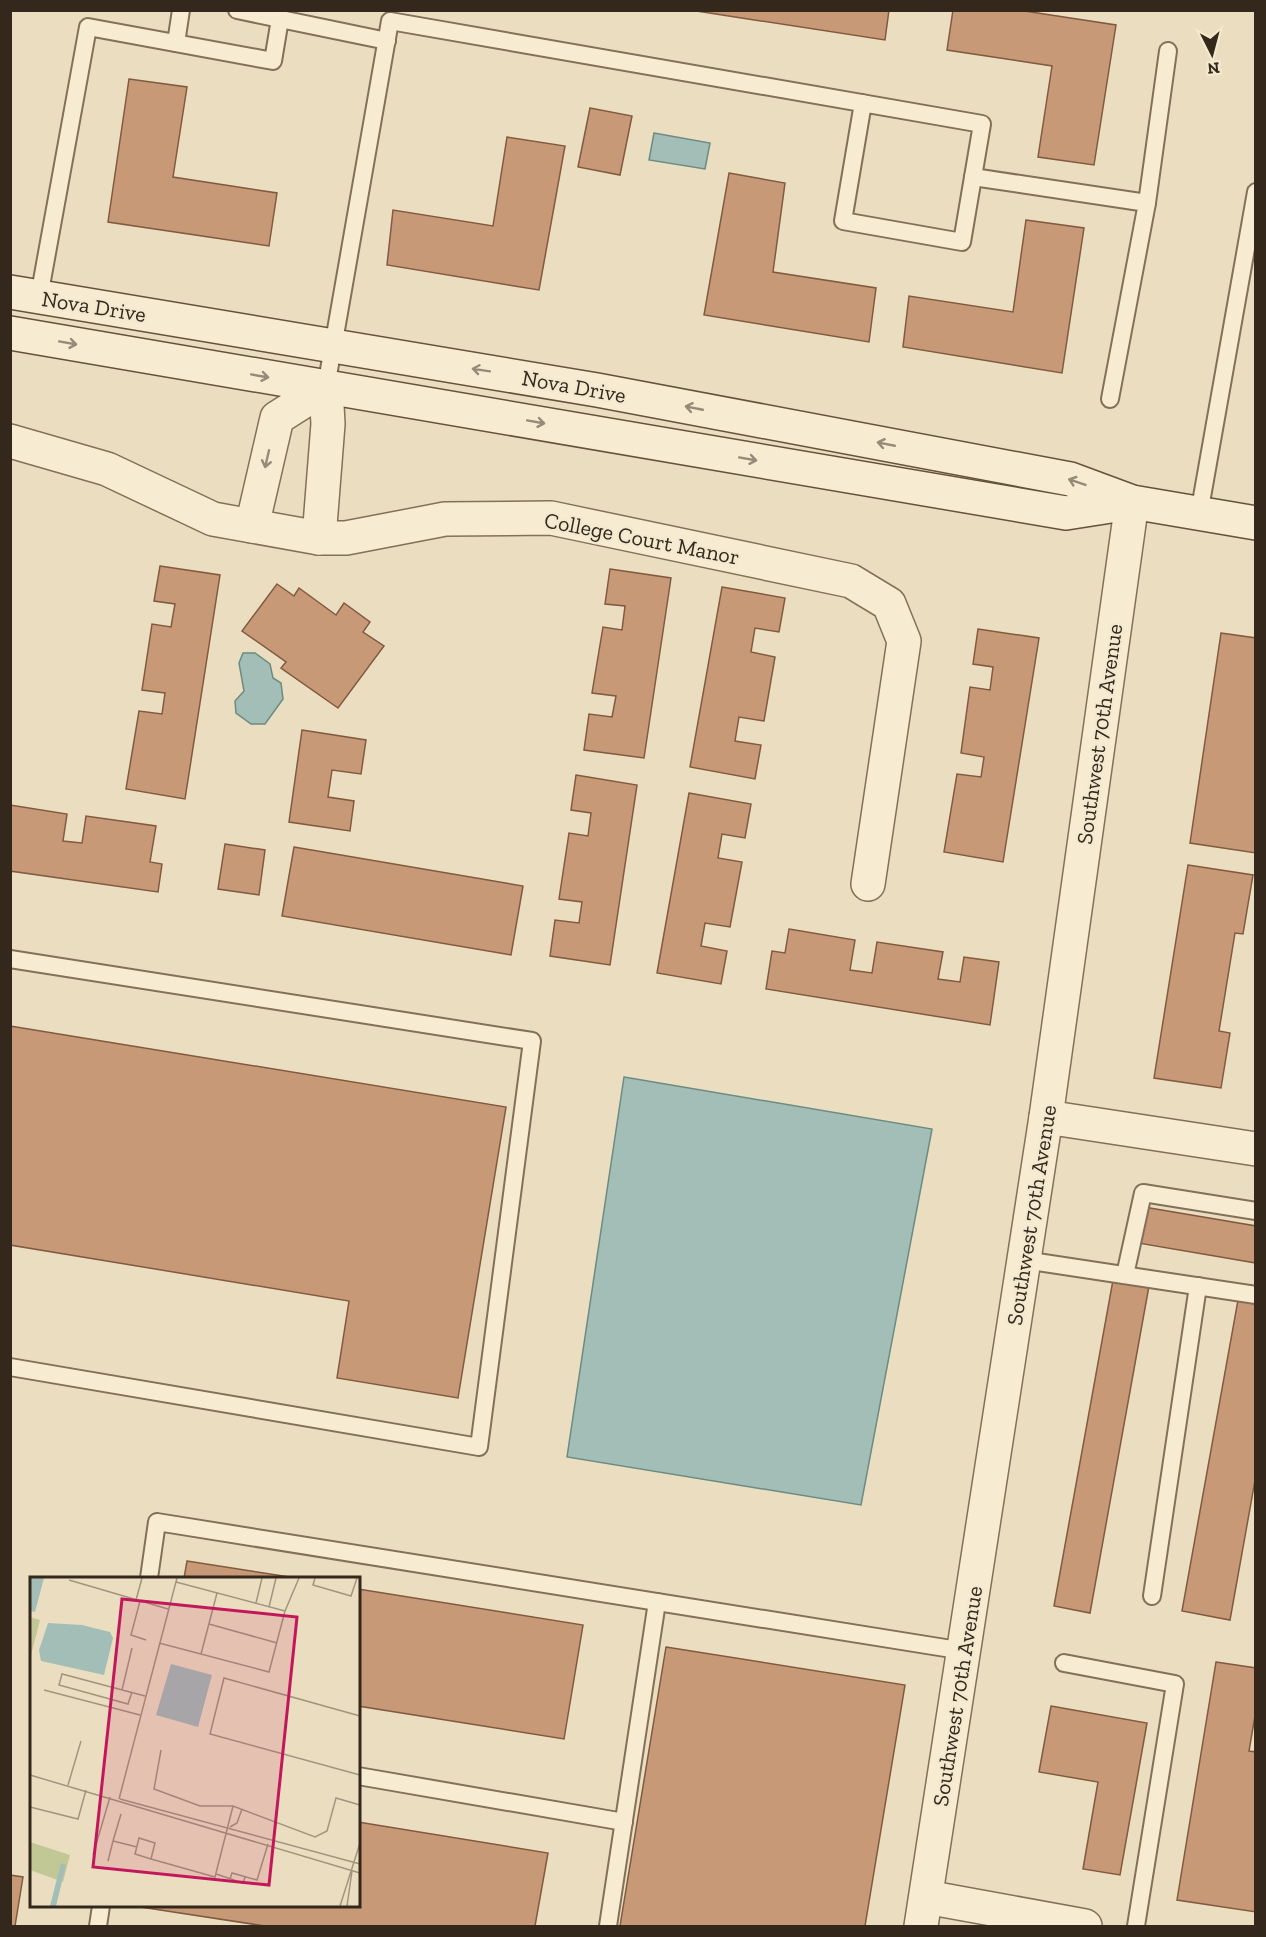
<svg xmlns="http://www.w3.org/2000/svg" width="1266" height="1937" font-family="'Zilla Slab',serif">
<rect width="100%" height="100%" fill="#ebdec0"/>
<g fill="#a3beb6" stroke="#6b8b83" stroke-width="1.5">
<path d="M654,133L710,143L705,169L649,160Z"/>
<path d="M243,653H255L270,664L273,678L281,683L283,699L265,724H251L236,713L235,701L244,691L239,663Z"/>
<path d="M624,1077L932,1129L861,1505L567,1457Z"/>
</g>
<g fill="#c89977" stroke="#815a40" stroke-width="1.5">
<path d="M690,10H889L885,40Z"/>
<path d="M953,10H1018L1116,25L1094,165L1038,157L1052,66L947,50Z"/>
<path d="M129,79L187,87L173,177L277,193L269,246L108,222Z"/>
<path d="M590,108L632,116L620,175L578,167Z"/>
<path d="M507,137L565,146L539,290L387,265L393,210L493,226Z"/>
<path d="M729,173L785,183L773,272L876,288L869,342L704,315Z"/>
<path d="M1026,220L1084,228L1062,373L903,347L909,296L1013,312Z"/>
<path d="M160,566L220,575L185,799L126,789L139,711L162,714L165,693L142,690L152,624L171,627L175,604L154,601Z"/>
<path d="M610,569L671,578L644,758L584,750L589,714L612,717L616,696L592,693L603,627L622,630L625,606L605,604Z"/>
<path d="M277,584L294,596L299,588L336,615L344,603L370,622L363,632L384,646L338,708L281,668L286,662L242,631Z"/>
<path d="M722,587L785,598L779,632L755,628L751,652L775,657L764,721L739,717L735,741L761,745L755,779L690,767Z"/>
<path d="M978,629L1039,638L1003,862L944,852L957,774L981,777L984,757L961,753L970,687L990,690L993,667L973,664Z"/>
<path d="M1221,633L1256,638V853L1190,843Z"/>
<path d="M302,730L366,740L361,774L332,770L328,797L354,801L350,831L289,822Z"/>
<path d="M576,775L637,785L610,965L550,956L555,920L579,923L582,902L559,899L569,833L588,836L591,813L571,810Z"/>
<path d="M689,793L751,804L745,838L722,834L718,858L742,862L730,927L705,923L701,946L727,951L721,984L657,973Z"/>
<path d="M10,805L67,814L63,841L82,843L86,816L156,826L150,862L162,864L158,892L10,871Z"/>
<path d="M225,844L265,850L259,895L218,889Z"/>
<path d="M294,847L523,886L511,955L282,916Z"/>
<path d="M1188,865L1253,875L1243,934L1235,933L1219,1031L1230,1033L1221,1088L1154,1078Z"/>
<path d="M789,929L855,940L850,970L872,973L877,942L943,952L938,979L960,982L964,957L999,962L990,1025L766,989L772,951L785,953Z"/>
<path d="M10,1026L506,1107L458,1398L337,1378L349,1301L10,1245Z"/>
<path d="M1144,1207L1256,1226V1263L1138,1243Z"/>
<path d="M1113,1280L1149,1286L1090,1613L1054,1606Z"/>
<path d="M1238,1300L1256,1303V1475L1230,1620L1182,1611Z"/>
<path d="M187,1561L296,1578H184Z"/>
<path d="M358,1589L583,1625L564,1739L358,1706Z"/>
<path d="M666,1647L905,1685L865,1926H620Z"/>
<path d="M1216,1662L1256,1668V1710L1249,1751L1256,1752V1912L1177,1900Z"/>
<path d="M1051,1706L1147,1723L1120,1875L1083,1869L1098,1782L1039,1772Z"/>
<path d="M358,1822L548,1853L535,1926H265L134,1906H358Z"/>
<path d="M10,1875L23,1877L15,1926H10Z"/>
</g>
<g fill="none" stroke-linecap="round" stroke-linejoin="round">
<g stroke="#837059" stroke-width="20">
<g id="lane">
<path d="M237,10L387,41"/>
<path d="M176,43L181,10"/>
<path d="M973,177L1147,203L1110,399"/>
<path d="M1147,203L1168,51"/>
<path d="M39,297L88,27L273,61L280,19"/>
<path d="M326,387L390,21L982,124L962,242L843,221L863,103"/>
<path d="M1199,514L1256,192"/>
<path d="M10,959L532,1041L479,1447L10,1367"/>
<path d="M1024,1260L1256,1295"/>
<path d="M1125,1275L1143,1193L1256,1211"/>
<path d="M149,1578L157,1522L964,1651"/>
<path d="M1152,1596L1198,1286"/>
<path d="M1064,1663L1175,1684L1136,1926"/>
<path d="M358,1776L624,1822"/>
<path d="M98,1926L101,1906"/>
<path d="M608,1926L657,1602"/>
</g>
</g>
<g stroke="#837059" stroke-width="36">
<g id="street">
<path d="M10,441L107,469L213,519L319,538H346L445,519L551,518L851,581L889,604L904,641L868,884"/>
<path d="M252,526L277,418L326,387L328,424L319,538"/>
<path d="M1046,1117L1256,1149"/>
<path d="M926,1897L1085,1926"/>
<path d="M921,1926L1046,1117L1132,502"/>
</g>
</g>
<g stroke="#65513c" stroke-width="36">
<g id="secondary">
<path d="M10,292L597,390L1070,479L1132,502L1256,523"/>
<path d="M10,333L1066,513L1130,503"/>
</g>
</g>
<use href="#lane" stroke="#f7ecd2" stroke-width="16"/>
<use href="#street" stroke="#f7ecd2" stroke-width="33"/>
<use href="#secondary" stroke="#f7ecd2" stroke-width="33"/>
</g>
<defs><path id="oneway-shaft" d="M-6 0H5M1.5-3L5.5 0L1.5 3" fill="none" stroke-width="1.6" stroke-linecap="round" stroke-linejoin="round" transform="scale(1.5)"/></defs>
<g stroke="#968a78">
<use href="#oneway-shaft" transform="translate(68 343) rotate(10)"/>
<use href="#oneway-shaft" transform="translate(481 370) rotate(-171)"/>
<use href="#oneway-shaft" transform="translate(260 376) rotate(10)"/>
<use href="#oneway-shaft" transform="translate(694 408) rotate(-169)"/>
<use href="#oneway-shaft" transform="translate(536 422) rotate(10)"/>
<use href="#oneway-shaft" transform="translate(886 444) rotate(-169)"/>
<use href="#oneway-shaft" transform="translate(267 459) rotate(103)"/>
<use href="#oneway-shaft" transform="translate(748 459) rotate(10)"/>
<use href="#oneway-shaft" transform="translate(1077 482) rotate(-161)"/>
</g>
<g text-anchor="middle" stroke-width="4.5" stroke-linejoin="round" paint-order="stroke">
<g font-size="22" fill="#34281d" stroke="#f3e9cf">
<text transform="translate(94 306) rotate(9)" y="8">Nova Drive</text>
<text transform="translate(574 386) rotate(10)" y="8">Nova Drive</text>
<text transform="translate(642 538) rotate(11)" y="8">College Court Manor</text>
<text transform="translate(1099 734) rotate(-82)" y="8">Southwest 70th Avenue</text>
<text transform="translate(1031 1215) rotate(-81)" y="8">Southwest 70th Avenue</text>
<text transform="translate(957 1696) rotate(-81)" y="8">Southwest 70th Avenue</text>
</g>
</g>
<g transform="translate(30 1577)">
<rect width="330" height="330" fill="#ebdec0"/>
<path d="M0,40L10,43L0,82ZM0,265L40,278L33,305L0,293Z" fill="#c2c895"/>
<path d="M0,1H14L5,35L0,34ZM18,46L52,48L80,55L83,61L74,98L11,84L9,73ZM141,87L182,98L168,150L126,138ZM31,286L36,288L26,329H20Z" fill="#a3beb6"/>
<path fill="none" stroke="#a2957f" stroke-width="1.5" d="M285,1L283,8L321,19L327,1M39,3L138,32M146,5L255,34M106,23L112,1M110,24L101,58L116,63M226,26L232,1M239,30L246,1M179,47L247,66M129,66L239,95L255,34L269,1M171,77L187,16M14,113L110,138M92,113L102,71M102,115L98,127L29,108L32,97L115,119M330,139L194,101L180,157L330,198M131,173L124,212L170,229H203L285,260L297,254L306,221L330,228M0,198L330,296M38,208L51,164M89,222L147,1M90,222L330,287M0,230L48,242L56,213M91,237L83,264L107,270M200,250L207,246L212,232M63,278L80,220M121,282L125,266L109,261L105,277L121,282L185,300L203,229M78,284L83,264M186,297L213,306L215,300M200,302L202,296L227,303L238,267M310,329L330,266M317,329L322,294"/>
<path fill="#c2185b" fill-opacity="0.15" stroke="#c2185b" stroke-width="3" d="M92,22L267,40L239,308L63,290Z"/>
<rect width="330" height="330" fill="none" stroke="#34281d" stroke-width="3"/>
</g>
<rect width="1266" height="1937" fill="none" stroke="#34281d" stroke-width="24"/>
<g transform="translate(1212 54) rotate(174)" stroke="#f3e9cf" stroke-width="4.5" paint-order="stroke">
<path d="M0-4.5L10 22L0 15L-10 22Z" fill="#34281d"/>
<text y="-9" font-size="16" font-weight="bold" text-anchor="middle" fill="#34281d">N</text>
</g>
</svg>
